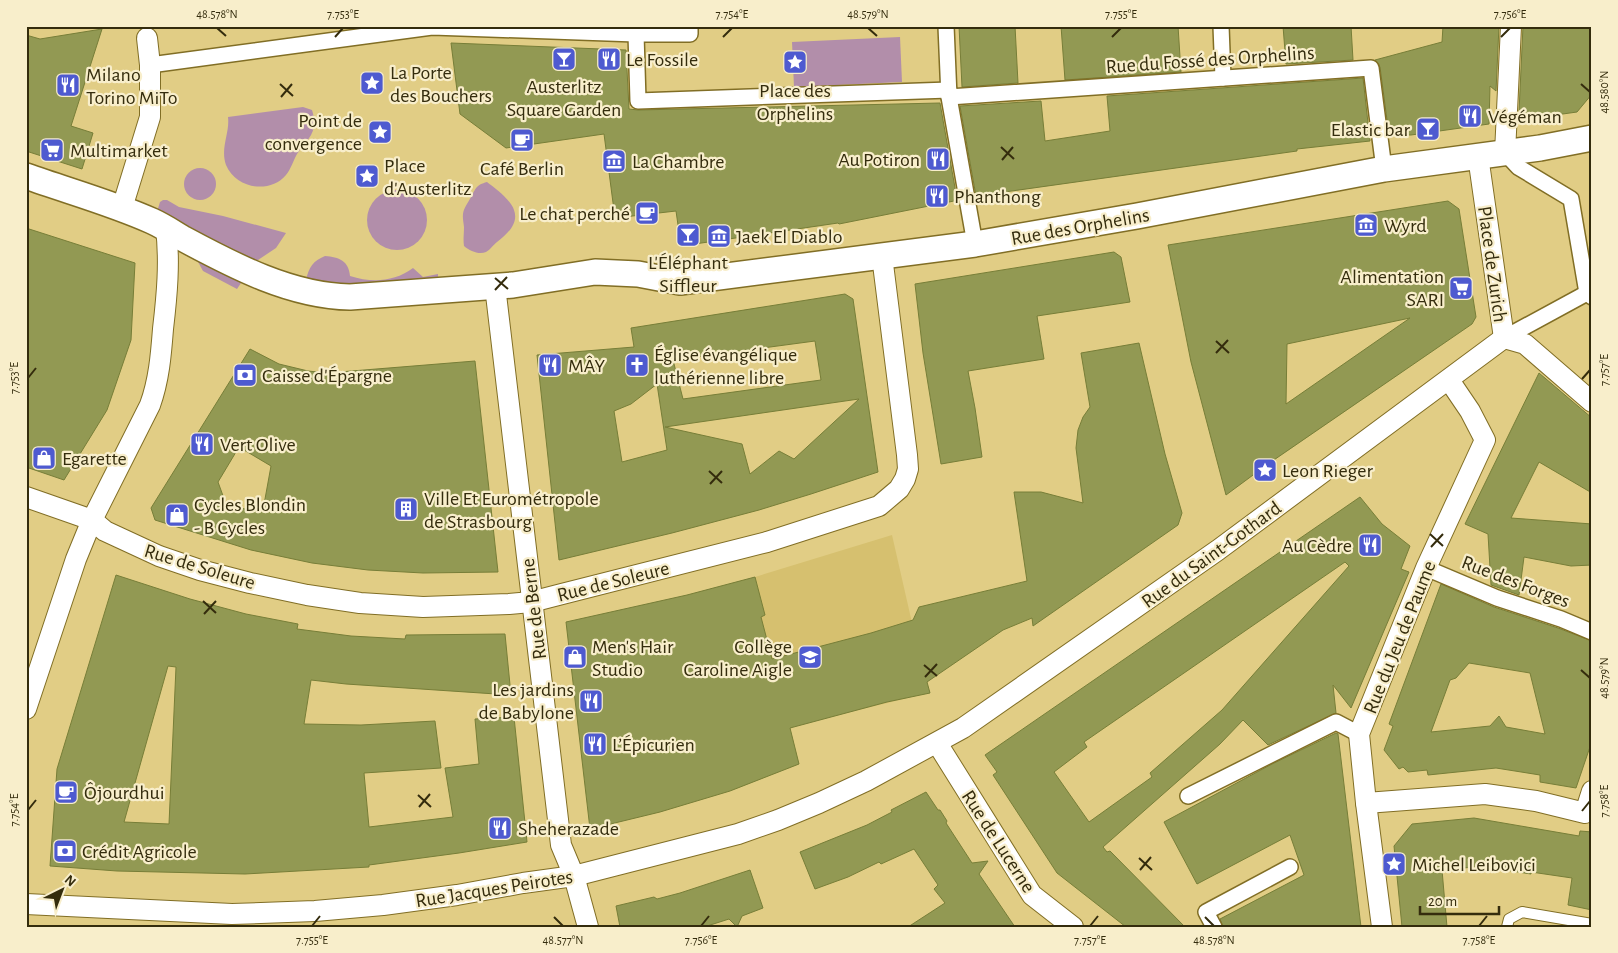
<svg xmlns="http://www.w3.org/2000/svg" width="1618" height="953" font-family="'Alegreya Sans',sans-serif">
<rect width="100%" height="100%" fill="#e1cd85"/>
<path fill="#d6c06f" d="M892,535L928,693L790,727L799,764L730,791L687,595L755,577Z"/>
<g fill="#b28eaa">
<path d="M900,37L902,82L794,87L792,42Z"/>
<path d="M303,107L312,110C319,133 308,138 297,154C293,161 291,169 286,175C270,194 236,189 226,165C220,148 230,133 228,117Z"/>
<circle cx="200" cy="184" r="16"/>
<path d="M487,182C495,188 511,200 514,210C519,224 507,234 497,242C494,244 490,250 486,252C479,255 470,251 464,246C463,239 464,234 464,227C464,226 463,220 463,219C462,209 467,205 471,197C476,188 476,185 487,182Z"/>
<circle cx="397" cy="220" r="30"/>
<path d="M163,200H167L179,207L223,216L286,233L276,248L255,262L154,222L160,202Z"/>
<path d="M325,256C339,257 349,261 350,276C372,283 394,282 413,268L423,277L438,274V278L350,297L306,280C309,267 313,261 325,256Z"/>
<path d="M197,260L243,280L237,289L203,271Z"/>
</g>
<g fill="#929953" stroke="#777e38" fill-rule="evenodd">
<path d="M959,26H1015L1018,83L962,87Z"/>
<path d="M1061,26H1178L1181,72L1065,80Z"/>
<path d="M1283,26H1351L1353,60L1286,64Z"/>
<path d="M1443,26H1499L1496,91L1490,86L1489,124L1411,135H1389L1380,67L1375,60L1442,42Z"/>
<path d="M1523,26H1592V94L1577,112L1527,119L1519,112Z"/>
<path d="M102,29L71,126L93,133L82,169L26,151V35L40,39Z"/>
<path d="M451,43L626,50L629,109L638,110L940,103L957,199H954V201L839,224L838,223L681,246L676,211L615,218L604,134L506,148L460,114Z"/>
<path d="M1363,78L1370,141L1297,149V151L976,196L960,106L1041,101L1045,141L1110,131L1107,96Z"/>
<path d="M1448,201L1459,209L1476,317L1472,324L1268,464L1226,495L1191,362L1168,245ZM1410,318L1286,404L1287,344Z"/>
<path d="M26,228L135,263L131,340L107,410L64,480L26,467Z"/>
<path d="M1114,252L1121,257L1130,302L1037,316L1044,359L968,371L975,408L982,457L941,464L923,353L915,284Z"/>
<path d="M845,294L853,299L878,472L811,494L759,510L672,533L559,560L537,355L634,347L631,328ZM815,341L821,380L683,399L673,360ZM657,384L667,450L622,462L614,411L631,404ZM859,399L794,459L779,451L750,474L742,444L665,427Z"/>
<path d="M1139,343L1165,454L1182,513L1178,525L1033,626L1032,618L1003,630L927,682L930,693L887,702L790,728L799,764L730,791L660,812L590,829L566,622L687,595L755,577L765,615L761,617L772,659L871,633L913,620L919,607L1027,581L1014,492H1041L1083,503L1076,448L1078,430L1083,417L1090,407L1081,353Z"/>
<path d="M250,349L279,364L308,371L327,373L475,361L498,572L423,573L368,570L312,563L251,550L155,520L151,508ZM239,447L271,466L263,510H261L260,513L226,504L218,482Z"/>
<path d="M1539,373L1592,418V493L1539,462L1511,518L1592,524V565L1571,566L1524,557L1519,595L1491,585L1488,534L1465,524Z"/>
<path d="M1360,497L1382,524L1410,546L1401,569L1409,572L1351,708L1333,685L1336,713L1268,745L1243,720L1220,744L1103,847L1107,852L1110,851L1185,927H1126L1057,873L993,775L997,772L985,755ZM1345,562L1349,566L1222,710L1150,773L1152,777L1089,822L1054,772L1087,747L1084,742Z"/>
<path d="M116,575L190,599L246,614L298,624L297,629L351,636L405,639L406,635L505,634L511,695L346,684L311,680L304,724L361,725L435,721L441,768L364,773L369,827L453,817L445,768L479,764L475,719L514,717L527,842L459,853L369,865V867L245,874L117,871L50,866L57,769ZM168,666L176,667L169,824L124,822Z"/>
<path d="M1441,584L1494,607L1558,628L1592,641V741L1576,788L1540,782V775L1496,768L1428,775L1427,770L1408,772L1403,767L1399,769L1384,750L1393,726L1389,724ZM1469,663L1530,673L1545,734L1506,727L1499,716L1490,726L1431,732L1450,680L1456,678Z"/>
<path d="M1336,733L1338,734L1361,927H1223L1220,919L1304,875L1290,835L1197,884L1164,822L1272,764Z"/>
<path d="M926,792L938,810H940L947,821L946,823L972,863L988,861L979,874L1015,927H908L945,903L934,889L938,885L914,849L881,864L879,862L848,877L815,889L800,852L867,825L892,812L891,810Z"/>
<path d="M1474,818L1579,836L1580,831L1592,832V910L1568,905L1572,878L1531,872V874L1505,870L1506,864L1442,870L1447,927H1402L1394,846L1412,824Z"/>
<path d="M750,870L763,908L742,916L737,927L729,919L704,927H620L616,906L654,897L657,899L680,893Z"/>
</g>
<g fill="none" stroke-linecap="round" stroke-linejoin="round">
<g stroke="#816e25" stroke-width="12">
<path id="service" d="M1507,927L1509,919L1522,912L1592,924"/>
</g>
<g stroke="#816e25" stroke-width="18">
<g id="pedestrian">
<path d="M946,26L949,97L975,244"/>
<path d="M1221,26L1223,78"/>
<path d="M636,34L638,101L949,90"/>
<path d="M150,65L432,27L636,34H690V26"/>
<path d="M949,97L1371,68L1384,169"/>
<path d="M1505,153L1518,167L1571,199L1587,293L1592,297"/>
<path d="M1504,338L1587,293"/>
<path d="M1426,568L1497,598L1561,619L1592,632"/>
<path d="M1188,796L1336,722L1359,734"/>
<path d="M1214,927L1206,912L1290,867"/>
</g>
</g>
<g stroke="#816e25" stroke-width="22">
<g id="minor">
<path d="M1505,153L1511,26"/>
<path d="M1478,156L1504,338"/>
<path d="M122,208L150,117V65L147,38"/>
<path d="M495,286L561,845L574,876L588,927"/>
<path d="M1504,338L1525,344L1592,402"/>
<path d="M26,497L92,520L105,531L159,556L200,570L250,583L307,595L360,603L423,607L509,604L531,602L562,594L767,542L879,506L899,489L905,479L908,469L907,455L882,256"/>
<path d="M26,709L76,559L92,520L150,405C159,380 161,355 163,329C167,295 170,262 166,228"/>
<path d="M937,743L1032,895L1073,927"/>
<path d="M1366,803L1485,794L1536,801L1585,813L1592,791"/>
<path d="M26,904L232,914L315,911L383,905L457,895L523,883L574,876L738,834L778,820L819,803L866,781L963,728L1218,550L1504,338"/>
<path d="M1382,927L1366,803L1359,734L1426,568L1485,440L1470,411L1449,380"/>
</g>
</g>
<g stroke="#816e25" stroke-width="28">
<path id="tertiary" d="M26,176C68,191 112,203 152,221C163,226 172,232 182,238C234,266 291,296 350,297L513,285L595,272L638,274L680,282L882,256L975,244L1137,216L1384,169L1540,148L1592,138"/>
</g>
<use href="#service" stroke="#fff" stroke-width="10"/>
<use href="#pedestrian" stroke="#fff" stroke-width="15"/>
<use href="#minor" stroke="#fff" stroke-width="20"/>
<use href="#tertiary" stroke="#fff" stroke-width="25"/>
</g>
<path fill="none" stroke="#342c0d" stroke-width="2" d="M217,28L226,36M868,28L877,36M335,37L343,28M723,37L732,28M1112,37L1121,28M1501,37L1510,28M280,84L293,96M1581,84L1590,92M281,97L292,84M1001,147L1014,159M1002,160L1013,147M495,278L508,289M495,290L507,277M1216,341L1229,353M1216,353L1228,340M28,378L36,368M1582,379L1590,370M709,471L722,483M710,484L722,471M1430,534L1443,546M1431,547L1443,534M203,601L216,613M204,614L216,601M924,665L937,676M1581,670L1590,678M925,677L937,664M418,795L431,807M419,807L430,794M28,810L36,800M1582,811L1590,801M1139,858L1152,870M1140,870L1151,857M554,917L563,926M1205,917L1214,926M312,926L320,916M701,926L709,916M1090,926L1098,916M1479,926L1487,916"/>
<defs>
<g id="bar-square" transform="scale(1.25)"><rect x="-9" y="-9" width="18" height="18" rx="4" fill="#4e5ad0" stroke="#f8eecb"/><path d="M-6-5H6L.8 .8V4.5H3.5V6h-7V4.5H-.8V.8Z" fill="#fff"/></g>
<g id="restaurant-square" transform="scale(1.25)"><rect x="-9" y="-9" width="18" height="18" rx="4" fill="#4e5ad0" stroke="#f8eecb"/><path d="M-5-6h1v4h1v-4h1v4h1v-4h1v5L-1.5 .5V6h-2V.5L-5-1ZM5-6V6H3V1.5H1.5Q1.5-4 5-6Z" fill="#fff"/></g>
<g id="sight-square" transform="scale(1.25)"><rect x="-9" y="-9" width="18" height="18" rx="4" fill="#4e5ad0" stroke="#f8eecb"/><path d="M0-6L1.8-2.2L6-1.7L2.9 1.2L3.7 5.4L0 3.3L-3.7 5.4L-2.9 1.2L-6-1.7L-1.8-2.2Z" fill="#fff"/></g>
<g id="cafe-square" transform="scale(1.25)"><rect x="-9" y="-9" width="18" height="18" rx="4" fill="#4e5ad0" stroke="#f8eecb"/><path d="M-5.5-4.5H6V0H3Q3 3.5 0 3.5H-2.5Q-5.5 3.5-5.5 0ZM3-3.2v2h1.7v-2ZM-6 4.5H4V6H-6Z" fill="#fff"/></g>
<g id="supermarket-square" transform="scale(1.25)"><rect x="-9" y="-9" width="18" height="18" rx="4" fill="#4e5ad0" stroke="#f8eecb"/><path d="M-6-5.5h2.5l.6 2H6L4.5 2H-2.5L-4.4-4H-6ZM-1.5 3.2a1.3 1.3 0 1 0 .1 0ZM3 3.2a1.3 1.3 0 1 0 .1 0Z" fill="#fff"/></g>
<g id="museum-square" transform="scale(1.25)"><rect x="-9" y="-9" width="18" height="18" rx="4" fill="#4e5ad0" stroke="#f8eecb"/><path d="M0-6L6-3V-2H-6V-3ZM-5-1h2V3h-2ZM-1-1h2V3h-2ZM3-1h2V3H3ZM-6 4H6V6H-6Z" fill="#fff"/></g>
<g id="church-square" transform="scale(1.25)"><rect x="-9" y="-9" width="18" height="18" rx="4" fill="#4e5ad0" stroke="#f8eecb"/><path d="M-1.2-6h2.4v3.5h3.3v2.4h-3.3V6h-2.4V-.1h-3.3v-2.4h3.3Z" fill="#fff"/></g>
<g id="bank-square" transform="scale(1.25)"><rect x="-9" y="-9" width="18" height="18" rx="4" fill="#4e5ad0" stroke="#f8eecb"/><path d="M-6-4H6V4H-6ZM0-2.3a2.3 2.3 0 1 0 0 4.6a2.3 2.3 0 1 0 0-4.6Z" fill="#fff"/></g>
<g id="shop-square" transform="scale(1.25)"><rect x="-9" y="-9" width="18" height="18" rx="4" fill="#4e5ad0" stroke="#f8eecb"/><path d="M-5-2.5h2.3a2.7 3.5 0 0 1 5.4 0H5L5.5 6h-11ZM-1.5-2.5h3a1.5 2.3 0 0 0-3 0Z" fill="#fff"/></g>
<g id="building-square" transform="scale(1.25)"><rect x="-9" y="-9" width="18" height="18" rx="4" fill="#4e5ad0" stroke="#f8eecb"/><path d="M-4-6H4V6H1V3H-1V6H-4ZM-2.5-4.3h1.7v1.8h-1.7ZM.8-4.3h1.7v1.8H.8ZM-2.5-1h1.7V.8h-1.7ZM.8-1h1.7V.8H.8Z" fill="#fff"/></g>
<g id="school-square" transform="scale(1.25)"><rect x="-9" y="-9" width="18" height="18" rx="4" fill="#4e5ad0" stroke="#f8eecb"/><path d="M0-5L7-2L0 1L-7-2ZM-4 1L0 2.5L4 1V4Q0 6-4 4Z" fill="#fff"/></g>
</defs>
<g fill-rule="evenodd">
<use href="#bar-square" x="564" y="59"/>
<use href="#restaurant-square" x="609" y="59"/>
<use href="#sight-square" x="795" y="62"/>
<use href="#sight-square" x="372" y="83"/>
<use href="#restaurant-square" x="68" y="85"/>
<use href="#restaurant-square" x="1470" y="116"/>
<use href="#bar-square" x="1428" y="129"/>
<use href="#sight-square" x="380" y="132"/>
<use href="#cafe-square" x="522" y="140"/>
<use href="#supermarket-square" x="52" y="150"/>
<use href="#restaurant-square" x="938" y="159"/>
<use href="#museum-square" x="614" y="161"/>
<use href="#sight-square" x="367" y="176"/>
<use href="#restaurant-square" x="937" y="196"/>
<use href="#cafe-square" x="647" y="213"/>
<use href="#museum-square" x="1366" y="225"/>
<use href="#bar-square" x="688" y="235"/>
<use href="#museum-square" x="719" y="236"/>
<use href="#supermarket-square" x="1461" y="288"/>
<use href="#restaurant-square" x="550" y="365"/>
<use href="#church-square" x="637" y="365"/>
<use href="#bank-square" x="245" y="375"/>
<use href="#restaurant-square" x="202" y="444"/>
<use href="#shop-square" x="44" y="458"/>
<use href="#sight-square" x="1265" y="470"/>
<use href="#building-square" x="406" y="509"/>
<use href="#shop-square" x="177" y="515"/>
<use href="#restaurant-square" x="1370" y="545"/>
<use href="#shop-square" x="575" y="657"/>
<use href="#school-square" x="810" y="657"/>
<use href="#restaurant-square" x="591" y="701"/>
<use href="#restaurant-square" x="595" y="744"/>
<use href="#cafe-square" x="66" y="792"/>
<use href="#restaurant-square" x="500" y="828"/>
<use href="#bank-square" x="65" y="851"/>
<use href="#sight-square" x="1394" y="864"/>
</g>
<g text-anchor="middle" stroke-width="4.5" stroke-linejoin="round" paint-order="stroke">
<g font-size="20" fill="#342c0d" stroke="#f8eecb" text-anchor="start">
<text x="626" y="66">Le Fossile</text>
<text x="390" y="79">La Porte<tspan x="390" dy="23">des Bouchers</tspan></text>
<text x="86" y="81">Milano<tspan x="86" dy="23">Torino MiTo</tspan></text>
<text x="564" y="93" text-anchor="middle">Austerlitz<tspan x="564" dy="23">Square Garden</tspan></text>
<text x="795" y="97" text-anchor="middle">Place des<tspan x="795" dy="23">Orphelins</tspan></text>
<text x="1488" y="123">Végéman</text>
<text x="362" y="127" text-anchor="end">Point de<tspan x="362" dy="23">convergence</tspan></text>
<text x="1410" y="136" text-anchor="end">Elastic bar</text>
<text x="70" y="157">Multimarket</text>
<text x="920" y="166" text-anchor="end">Au Potiron</text>
<text x="632" y="168">La Chambre</text>
<text x="384" y="172">Place<tspan x="384" dy="23">d'Austerlitz</tspan></text>
<text x="522" y="175" text-anchor="middle">Café Berlin</text>
<text x="954" y="203">Phanthong</text>
<text x="630" y="220" text-anchor="end">Le chat perché</text>
<text x="1384" y="232">Wyrd</text>
<text x="736" y="243">Jaek El Diablo</text>
<text x="688" y="269" text-anchor="middle">L'Éléphant<tspan x="688" dy="23">Siffleur</tspan></text>
<text x="1444" y="283" text-anchor="end">Alimentation<tspan x="1444" dy="23">SARI</tspan></text>
<text x="654" y="361">Église évangélique<tspan x="654" dy="23">luthérienne libre</tspan></text>
<text x="568" y="372">MÂY</text>
<text x="262" y="382">Caisse d'Épargne</text>
<text x="220" y="451">Vert Olive</text>
<text x="62" y="465">Egarette</text>
<text x="1282" y="477">Leon Rieger</text>
<text x="424" y="505">Ville Et Eurométropole<tspan x="424" dy="23">de Strasbourg</tspan></text>
<text x="194" y="511">Cycles Blondin<tspan x="194" dy="23">- B Cycles</tspan></text>
<text x="1352" y="552" text-anchor="end">Au Cèdre</text>
<text x="592" y="653">Men's Hair<tspan x="592" dy="23">Studio</tspan></text>
<text x="792" y="653" text-anchor="end">Collège<tspan x="792" dy="23">Caroline Aigle</tspan></text>
<text x="574" y="696" text-anchor="end">Les jardins<tspan x="574" dy="23">de Babylone</tspan></text>
<text x="612" y="751">L’Épicurien</text>
<text x="84" y="799">Ôjourdhui</text>
<text x="518" y="835">Sheherazade</text>
<text x="82" y="858">Crédit Agricole</text>
<text x="1412" y="871">Michel Leibovici</text>
</g>
<g font-size="20" fill="#342c0d" stroke="#f8eecb">
<text transform="translate(1210 59) rotate(-4)" y="7">Rue du Fossé des Orphelins</text>
<text transform="translate(1080 226) rotate(-10)" y="7">Rue des Orphelins</text>
<text transform="translate(1493 264) rotate(82)" y="7">Place de Zurich</text>
<text transform="translate(1211 554) rotate(-36)" y="7">Rue du Saint-Gothard</text>
<text transform="translate(200 566) rotate(17)" y="7">Rue de Soleure</text>
<text transform="translate(613 581) rotate(-14)" y="7">Rue de Soleure</text>
<text transform="translate(1516 581) rotate(21)" y="7">Rue des Forges</text>
<text transform="translate(533 609) rotate(-97)" y="7">Rue de Berne</text>
<text transform="translate(1399 637) rotate(-68)" y="7">Rue du Jeu de Paume</text>
<text transform="translate(999 841) rotate(57)" y="7">Rue de Lucerne</text>
<text transform="translate(494 888) rotate(-9)" y="7">Rue Jacques Peirotes</text>
</g>
</g>
<rect width="1618" height="953" fill="none" stroke="#f8eecb" stroke-width="55"/>
<g transform="translate(62 890) rotate(42)" stroke="#f8eecb" stroke-width="4" paint-order="stroke">
<path d="M0-4L9 19L0 12L-9 19Z" fill="#342c0d"/>
<text y="-8" font-size="14" font-weight="bold" text-anchor="middle" fill="#342c0d">N</text>
</g>
<path d="M1420 906v8h79v-8" fill="none" stroke="#342c0d" stroke-width="2.5"/>
<text x="1428" y="906" font-size="15" fill="#342c0d" stroke="#f8eecb" stroke-width="4" paint-order="stroke">20 m</text>
<rect x="28" y="28" width="1562" height="898" fill="none" stroke="#342c0d" stroke-width="2"/>
<g font-size="12" text-anchor="middle" fill="#342c0d">
<text x="217" y="18">48.578°N</text>
<text x="343" y="18">7.753°E</text>
<text x="732" y="18">7.754°E</text>
<text x="868" y="18">48.579°N</text>
<text x="1121" y="18">7.755°E</text>
<text x="1510" y="18">7.756°E</text>
<text transform="translate(1604 92) rotate(-90)" y="4">48.580°N</text>
<text transform="translate(1604 370) rotate(-90)" y="4">7.757°E</text>
<text transform="translate(14 378) rotate(-90)" y="4">7.753°E</text>
<text transform="translate(1604 678) rotate(-90)" y="4">48.579°N</text>
<text transform="translate(1604 801) rotate(-90)" y="4">7.758°E</text>
<text transform="translate(14 810) rotate(-90)" y="4">7.754°E</text>
<text x="312" y="944">7.755°E</text>
<text x="563" y="944">48.577°N</text>
<text x="701" y="944">7.756°E</text>
<text x="1090" y="944">7.757°E</text>
<text x="1214" y="944">48.578°N</text>
<text x="1479" y="944">7.758°E</text>
</g>
</svg>
